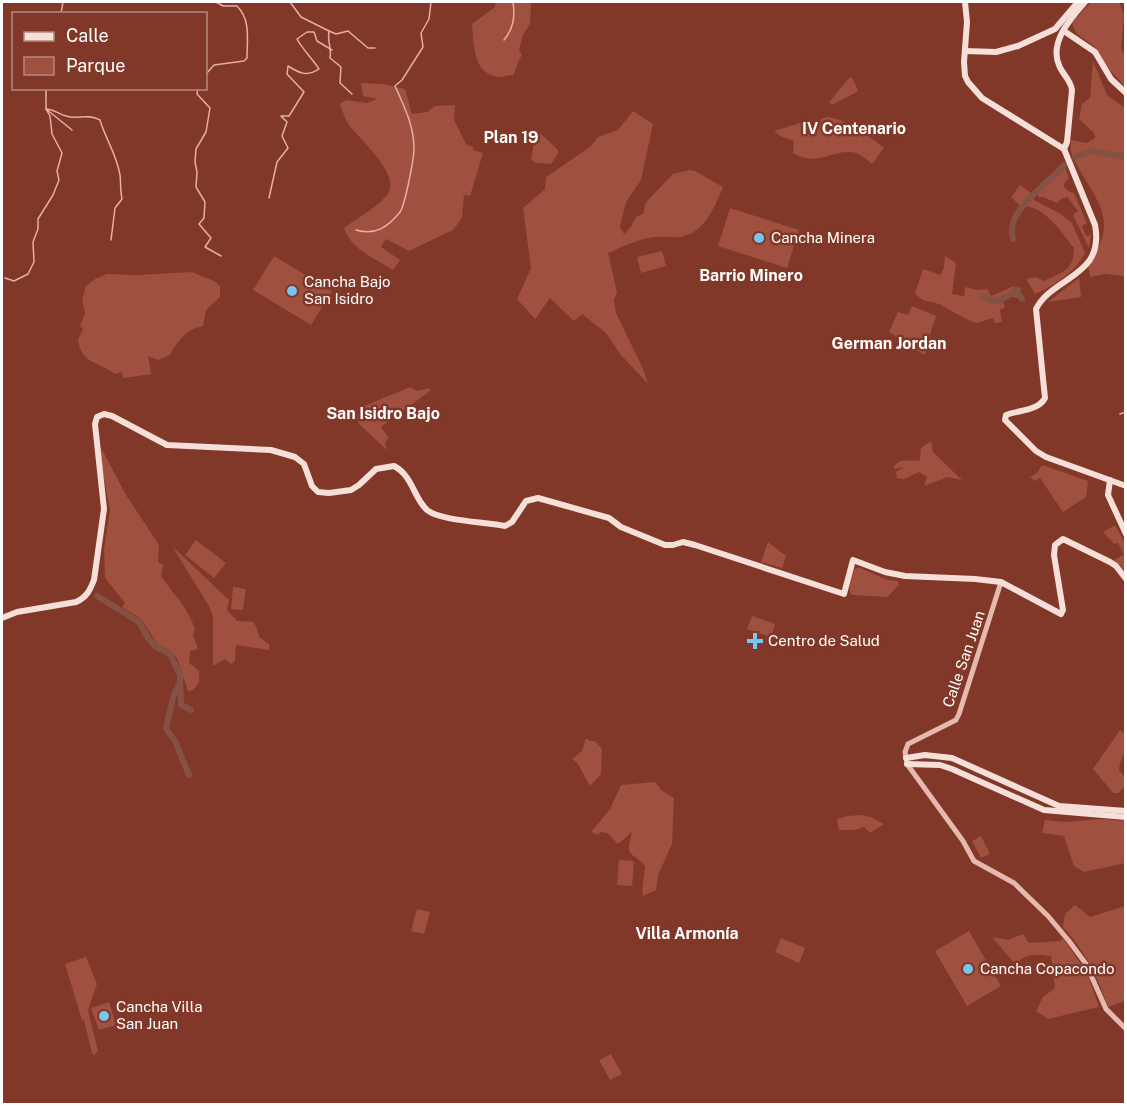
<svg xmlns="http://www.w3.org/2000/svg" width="1127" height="1106" font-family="'Public Sans',sans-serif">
<rect width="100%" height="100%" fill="#813828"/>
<g fill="#9f503f">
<path d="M496,2H531L530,24L523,35L519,50L522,55C517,63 517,68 513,75C508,75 503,77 499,77C472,74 474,43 472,24L495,7Z"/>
<path d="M1091,2H1119L1124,15L1121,49L1125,56V87L1107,67L1095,47L1076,33L1072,23Z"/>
<path d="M1093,61L1107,95L1125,108L1126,274L1124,276L1105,274L1090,277L1088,265C1118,222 1101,207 1078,167C1073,157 1069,151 1071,140L1087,143L1095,138L1094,133L1079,119L1082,104L1090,98Z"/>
<path d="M850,77L852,78L858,90L857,92L832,105L829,102Z"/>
<path d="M361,83L383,84L405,89L412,114L427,112L435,106L455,105L454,120L466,144L473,147V150L483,153L470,196L464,195L462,218L453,230L409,251L386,239L381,247L400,260L393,270C376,259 351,250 344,228C357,218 375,209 386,196C405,176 357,138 347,122C344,116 342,110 340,104L346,100L367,103L377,99L363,96Z"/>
<path d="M633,111L653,124L641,180L626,202L620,227L624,234L631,227L636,217L643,214L646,202L673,174L690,170L695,171L723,187C716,205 705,231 684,236C675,239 666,236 656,237C640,238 622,247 608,253L617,292L614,300L616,313L643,369L648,384L621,355L606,333L582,314L574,321L550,298L535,319L517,299L531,268L523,208L545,189L546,177L590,147L598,137L618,130Z"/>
<path d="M826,117C850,120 866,134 884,148L872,164C866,159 860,153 851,152C828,151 817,167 793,153L794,141L782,137L774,131L800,123L809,125Z"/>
<path d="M537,133L541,134L558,150V154L551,164L536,163L531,160L535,136Z"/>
<path d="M1063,162L1069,178L1064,184V187L1068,191L1074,193L1087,223L1082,226L1086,236L1091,235L1089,248L1073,215L1078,211L1067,197L1061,199L1057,203L1043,197H1039L1035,190Z"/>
<path d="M1020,185L1031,193L1034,200L1061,214L1072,223L1085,253C1075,272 1054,286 1035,294L1026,279L1036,277L1044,281C1063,271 1073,272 1074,248C1060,231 1044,204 1020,206L1011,197Z"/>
<path d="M730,208L799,230L787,268L718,246Z"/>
<path d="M662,251L666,266L641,273L637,257Z"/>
<path d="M274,256L332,291L311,325L253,290Z"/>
<path d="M945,256L956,263L952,294L964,296L965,287L977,290L987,289L991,296L1014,286L1022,299L1009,296L1003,301L1005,308L1000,309L1002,322L995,323L993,318L977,323L970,321L939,304L923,300L915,294L923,269L940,275L944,268Z"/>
<path d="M192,272L214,281L220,286V297L206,310L203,326C187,329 177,341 170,355L158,360L148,356L151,374L123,378L122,372L115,374C98,361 82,365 78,340L83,329L80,326L85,313L82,300L86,286L95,279L107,274L137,275Z"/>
<path d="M1079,278L1081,297L1048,302Z"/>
<path d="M912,306L936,316L928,341L931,345L924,355L889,332L898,312L908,315Z"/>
<path d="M410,387L417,391L430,388V391L381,427L389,438L385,443L387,450L359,424L356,416L362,407Z"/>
<path d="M97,440L126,495L159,545L158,562L163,565L161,576C173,594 188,607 195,629L193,635L198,649L190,651L189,663L199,671V682L193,690L188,691L177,658L168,649L158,645L141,619L122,607L125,603L105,578L104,549L110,511Z"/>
<path d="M931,441L933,452L962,480L948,477L924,486L927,477L919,472L904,479L897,478L896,472L904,467L895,469L893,468C900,456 909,463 920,460L921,448Z"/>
<path d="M1042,465L1088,481L1086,497L1063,512L1040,478L1035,481L1030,477L1037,473Z"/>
<path d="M1115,525L1125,543V573L1120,565L1113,561L1124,554L1118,543L1114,544L1103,532Z"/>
<path d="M196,540L226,563L214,578L185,555Z"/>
<path d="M768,542L786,556L782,568L761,562Z"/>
<path d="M172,546L229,600L227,610L237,621L254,622L260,638L269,644V650L236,645L235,661L231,664L225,659L213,666V616L209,606Z"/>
<path d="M858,567L887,580L897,581L899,584L888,597L852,595L849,590L854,570Z"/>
<path d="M233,587L246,589L243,610L231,609Z"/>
<path d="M752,616L775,624L771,637L747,629Z"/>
<path d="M1120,730L1125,734V752L1120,763L1119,770L1125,777V786L1118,793H1113L1093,769Z"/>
<path d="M586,738L590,741H595L602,749L601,774L590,786L578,764L572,759L582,751Z"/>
<path d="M655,782L661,790L674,798L672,844L658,875L656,890L643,896C641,885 645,877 645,866C630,849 625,859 632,832L618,844L607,833L600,832L598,835L591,832L610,809L621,785Z"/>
<path d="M860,815L871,817L884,824L870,833L864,827L855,830H839L837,819L847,816Z"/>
<path d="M1101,819L1125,821V863L1084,872L1074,866L1064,836L1042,833L1045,820L1066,822Z"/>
<path d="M981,836L990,854L981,858L972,841Z"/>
<path d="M619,860L634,861L632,886L617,885Z"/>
<path d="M1075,905L1090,917L1125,906V1001L1108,1007C1098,977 1085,951 1063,927L1065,914Z"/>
<path d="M417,909L430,912L424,934L411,931Z"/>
<path d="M969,931L1001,986L967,1006L935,951Z"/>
<path d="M1023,934L1029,943L1060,941L1063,938L1087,973L1099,1007L1048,1019L1036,1011L1043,997L1055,988L1051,956C1038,955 1025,952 1016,965L992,937L1008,940Z"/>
<path d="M781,938L805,948L799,963L775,952Z"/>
<path d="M86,957L97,984L88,1010L98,1051L94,1055L92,1053L84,1020H82L65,964Z"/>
<path d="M109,1002L116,1025L99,1030L91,1008Z"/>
<path d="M611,1054L622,1074L610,1080L599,1060Z"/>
</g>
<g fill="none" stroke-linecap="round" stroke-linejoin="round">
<g stroke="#e6aea4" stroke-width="1.5">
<path d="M290,2L301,17L329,31C327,42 332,48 330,58L341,67L340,83L352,94"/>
<path d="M61,14L63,2"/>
<path d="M329,31L336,34L348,31L368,48H375"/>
<path d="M504,40C514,28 515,16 513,2"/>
<path d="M206,74L214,65L244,61L247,58C247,39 251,20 237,6H223L216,2"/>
<path d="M46,88V109L72,130"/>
<path d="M198,88L197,94L210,108L206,132L196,149L195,162L197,172L196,187L205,202L204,218L199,224L211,238L205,247L221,256"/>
<path d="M47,109C55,110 59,114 66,116C78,120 86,113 100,120C105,138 117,155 120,175C121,183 120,190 122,199L115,208L111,240"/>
<path d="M269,198L277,162L288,148L282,136L287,122L281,116H289L304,92L287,74L288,66C299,73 307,77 319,69C312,58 303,50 297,39L307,32H314L317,41L332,50"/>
<path d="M356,230C375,236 388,227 400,212C405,205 414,159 414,148C414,126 404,106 395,86L402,80L423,47L421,33L429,19L431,2"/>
<path d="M5,278L14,281L28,274L34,262L33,242L38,229V219L53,195L59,180L57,171L62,153L52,134L50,116L46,109"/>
<path d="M1120,414L1126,412"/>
</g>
<g stroke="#865145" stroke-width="6">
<path d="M1075,157L1093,151L1126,157"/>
<path d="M1013,239C1004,211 1048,184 1064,165"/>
<path d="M982,296L997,302L1018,290L1017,292L1022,299"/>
<path d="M97,596L139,622L148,638L155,646L170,654L180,675L181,705L191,710"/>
<path d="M180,682L174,694L166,728L175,741L189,775"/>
</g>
<path stroke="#e6b9b0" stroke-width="5" d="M1001,582L959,714L956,720L908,744L905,752L907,764L963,841L974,861L1014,883L1048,916L1069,941L1086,964L1106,1009L1126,1029"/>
<g stroke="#f6ded9" stroke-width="6">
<path d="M965,2L967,22L964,62L965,76L968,82L982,98L1064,149L1095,225C1105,277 1053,276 1036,309L1045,398C1038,411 1019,410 1006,415L1005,420L1036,451L1046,457L1126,486"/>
<path d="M1064,31L1095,52L1111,79L1126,93"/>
<path d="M965,51L996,52L1018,46L1055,29L1078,2"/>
<path d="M1064,149L1067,142L1072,90C1071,80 1062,74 1059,65C1049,42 1071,18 1085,2"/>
<path d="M1110,480L1108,495L1126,534"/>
<path d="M2,618L17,612L76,602C87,597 90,590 94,580L104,509L95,424L97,417L104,414L112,416L167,445L271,450L295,457L304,464L312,486L318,492L329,493L351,490L359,485L376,469L394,466C413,476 413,497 427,510C440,521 487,522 505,526L512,522L526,501L538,498L609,518L621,527L665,545H673L683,542L695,545L844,594L853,560L885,572L905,576L975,579L1001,582L1061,614L1063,610L1054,555L1055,545L1063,539L1110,562L1116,566L1126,579"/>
<path d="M906,758L925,755L952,758L1059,806L1126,811"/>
<path d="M907,764L940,765L952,769L1044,810L1126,817"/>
</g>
</g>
<g fill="#76c6ee" stroke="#813828" stroke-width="2">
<circle cx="759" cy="238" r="6"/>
<circle cx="292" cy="291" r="6"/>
<path d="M752 632h6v6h6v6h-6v6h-6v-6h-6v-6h6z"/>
<circle cx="968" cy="969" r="6"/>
<circle cx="104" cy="1016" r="6"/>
</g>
<g text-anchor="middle" stroke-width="5" stroke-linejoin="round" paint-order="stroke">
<g font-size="15" fill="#fff" stroke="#813828" text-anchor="start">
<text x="771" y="243">Cancha Minera</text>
<text x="304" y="287">Cancha Bajo<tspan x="304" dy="17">San Isidro</tspan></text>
<text x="768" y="646">Centro de Salud</text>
<text x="980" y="974">Cancha Copacondo</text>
<text x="116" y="1012">Cancha Villa<tspan x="116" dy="17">San Juan</tspan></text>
</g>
<g font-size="15" fill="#fff" stroke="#813828">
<text transform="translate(964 659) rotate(-71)" y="5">Calle San Juan</text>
</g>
<g font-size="16" font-weight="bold" fill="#fff" stroke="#813828">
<text x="854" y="134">IV Centenario</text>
<text x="511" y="143">Plan 19</text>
<text x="751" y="281">Barrio Minero</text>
<text x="889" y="349">German Jordan</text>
<text x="383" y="419">San Isidro Bajo</text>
<text x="687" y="939">Villa Armonía</text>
</g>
</g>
<rect width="1127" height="1106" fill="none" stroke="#ffffff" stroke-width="6"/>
<rect x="12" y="12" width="195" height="78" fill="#813828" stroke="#b3887e" stroke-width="1.5"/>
<rect x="24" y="32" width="30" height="9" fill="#f6ded9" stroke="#b3887e" stroke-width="1.5"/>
<text x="66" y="42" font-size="18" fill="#ffffff">Calle</text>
<rect x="24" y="57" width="30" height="18" fill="#9f503f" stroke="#b3887e" stroke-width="1.5"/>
<text x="66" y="72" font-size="18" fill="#ffffff">Parque</text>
</svg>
